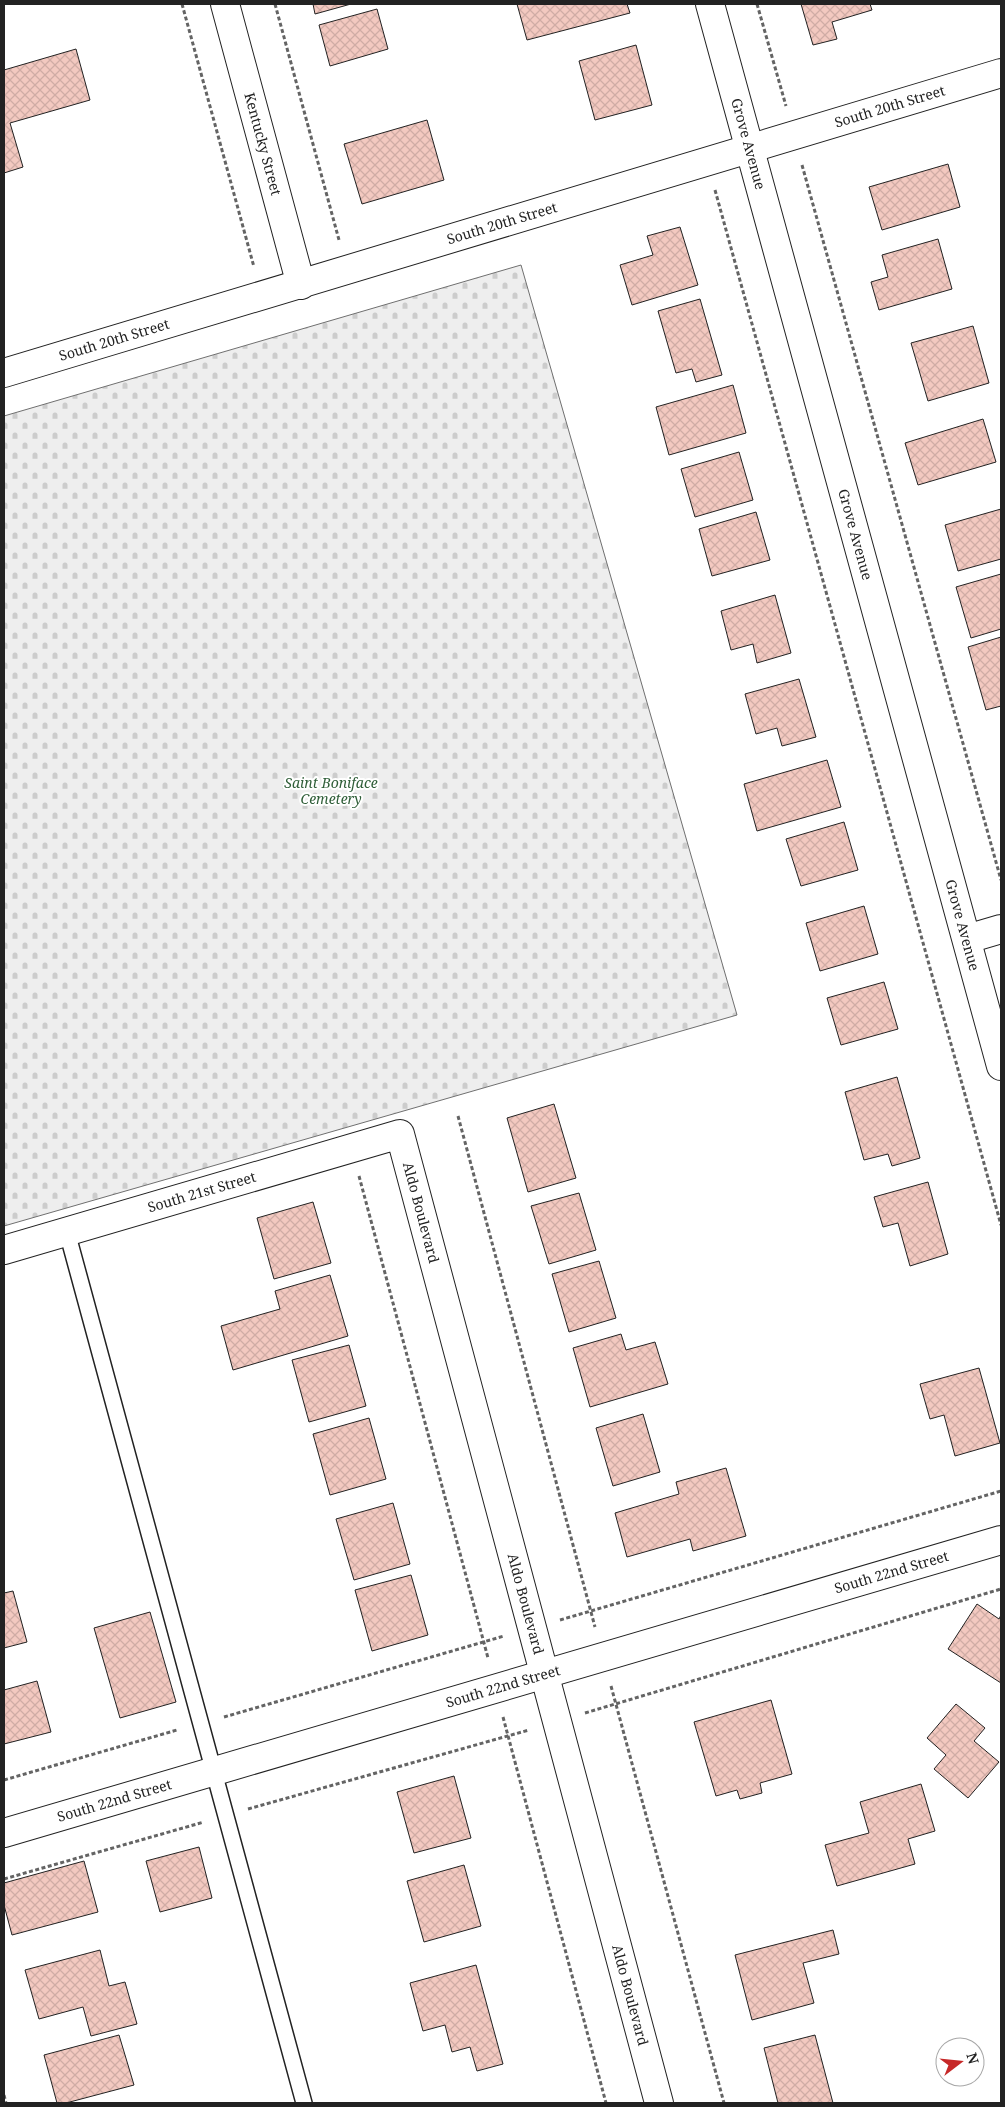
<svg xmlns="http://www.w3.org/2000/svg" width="1005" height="2107" font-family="'Noto Serif',serif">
<defs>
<pattern id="cemetery-stones" width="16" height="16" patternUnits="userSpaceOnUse" patternTransform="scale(1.25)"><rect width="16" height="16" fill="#eee"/><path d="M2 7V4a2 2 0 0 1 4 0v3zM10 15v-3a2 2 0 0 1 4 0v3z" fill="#ccc"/></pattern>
<pattern id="building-cross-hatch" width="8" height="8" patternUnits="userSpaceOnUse" patternTransform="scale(1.25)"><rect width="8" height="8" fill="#f3c9c0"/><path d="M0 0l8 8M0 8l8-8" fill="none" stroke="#d0aca5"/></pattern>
</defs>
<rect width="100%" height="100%" fill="#fff"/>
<path fill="url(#cemetery-stones)" stroke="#6f6f6f" d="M521,265L737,1015L4,1226V416Z"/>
<g fill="url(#building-cross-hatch)" stroke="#222">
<path d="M313,4H351L315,14Z"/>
<path d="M517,4H627L630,13L527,40Z"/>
<path d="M801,4H870L872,10L832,22L837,39L813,45Z"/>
<path d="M377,9L388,49L330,66L319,25Z"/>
<path d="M636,45L652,105L595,120L579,61Z"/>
<path d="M76,49L90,100L10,123L23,167L4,173V70Z"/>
<path d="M427,120L444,180L362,204L344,144Z"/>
<path d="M948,164L960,207L882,230L869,187Z"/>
<path d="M680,227L698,285L632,305L620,265L653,255L647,236Z"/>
<path d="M938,239L952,289L879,310L871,282L888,277L882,255Z"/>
<path d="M700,299L722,375L696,382L692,369L676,373L658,311Z"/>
<path d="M973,326L989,383L928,401L911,343Z"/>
<path d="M733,385L746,433L669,455L656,407Z"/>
<path d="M983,419L996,462L918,485L905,443Z"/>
<path d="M739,452L753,500L695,517L681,469Z"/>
<path d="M1001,509V559L958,571L945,525Z"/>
<path d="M756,512L770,560L712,576L699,529Z"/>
<path d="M1001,574V629L971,638L956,587Z"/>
<path d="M775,595L791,653L757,663L753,644L731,650L721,611Z"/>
<path d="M1001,637V706L986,710L968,647Z"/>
<path d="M799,679L816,737L782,746L777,728L756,734L745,694Z"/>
<path d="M827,760L841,807L757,831L744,784Z"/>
<path d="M844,822L858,870L801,886L786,839Z"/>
<path d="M864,906L878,954L820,971L806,923Z"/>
<path d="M884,982L898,1029L841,1045L827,998Z"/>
<path d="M897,1077L920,1158L892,1166L888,1154L864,1160L845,1092Z"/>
<path d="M554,1104L576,1178L528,1192L507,1118Z"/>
<path d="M928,1182L948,1254L910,1266L898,1223L883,1227L874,1197Z"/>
<path d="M579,1193L596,1250L549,1264L531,1206Z"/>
<path d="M313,1202L331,1263L274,1279L257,1218Z"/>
<path d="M599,1261L616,1318L569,1332L552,1274Z"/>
<path d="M330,1275L348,1336L233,1370L221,1326L280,1309L275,1291Z"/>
<path d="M621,1334L626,1350L655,1342L668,1384L590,1407L573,1348Z"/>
<path d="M349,1345L366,1406L309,1422L292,1360Z"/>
<path d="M979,1368L1000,1443L955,1456L944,1415L930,1419L920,1384Z"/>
<path d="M643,1414L660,1472L613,1486L596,1428Z"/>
<path d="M369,1418L386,1479L330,1495L313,1434Z"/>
<path d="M726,1468L746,1536L693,1551L690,1539L627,1557L615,1513L679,1494L676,1482Z"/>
<path d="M393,1503L410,1564L354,1580L336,1519Z"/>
<path d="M411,1575L428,1635L372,1651L355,1590Z"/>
<path d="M13,1591L27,1642L4,1648V1593Z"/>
<path d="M977,1604L999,1619L1001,1615V1683L948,1649Z"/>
<path d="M150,1612L176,1702L120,1718L94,1628Z"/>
<path d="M37,1681L51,1732L4,1744V1690Z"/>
<path d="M771,1700L792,1774L760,1783L762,1793L740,1799L737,1790L716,1796L694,1722Z"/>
<path d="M956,1704L985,1728L974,1741L999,1762L968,1798L934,1769L946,1755L927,1738Z"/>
<path d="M454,1776L471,1838L414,1853L397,1792Z"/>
<path d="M921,1784L935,1831L908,1839L915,1864L837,1886L825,1845L869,1833L860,1802Z"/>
<path d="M199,1847L212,1898L160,1912L146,1861Z"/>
<path d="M84,1861L98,1912L12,1935L4,1905V1883Z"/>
<path d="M464,1865L481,1926L424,1942L407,1881Z"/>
<path d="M833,1930L839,1954L803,1963L814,2003L752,2020L735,1955Z"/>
<path d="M100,1950L109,1986L125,1982L137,2024L91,2036L83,2007L39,2019L25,1970Z"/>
<path d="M476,1965L503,2064L477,2071L470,2047L452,2052L445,2025L423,2031L410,1983Z"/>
<path d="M119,2035L134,2085L66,2103H57L44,2055Z"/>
<path d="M815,2035L833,2103H778L764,2048Z"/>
</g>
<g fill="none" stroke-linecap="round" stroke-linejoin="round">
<g stroke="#222" stroke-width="18">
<path id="service" d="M67,1232L304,2103"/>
</g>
<g stroke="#222" stroke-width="30">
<g id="minor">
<path id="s1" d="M225,4L301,285"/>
<path id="s2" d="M710,4L1001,1066"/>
<path id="s3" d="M4,373L1001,73"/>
<path d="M967,939L1001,929"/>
<path id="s4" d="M4,1250L400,1134L659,2103"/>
<path id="s5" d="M4,1833L1001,1540"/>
</g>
</g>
<g stroke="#646464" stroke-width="3" stroke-dasharray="4 2.5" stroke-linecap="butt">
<path d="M182,4L254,267"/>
<path d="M275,4L339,240"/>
<path d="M757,4L786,106"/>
<path d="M802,165L1001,880"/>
<path d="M715,190L1001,1225"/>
<path d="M458,1116L595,1627"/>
<path d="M359,1176L488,1658"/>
<path d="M560,1620L1001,1491"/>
<path d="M611,1686L724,2103"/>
<path d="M585,1713L1001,1589"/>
<path d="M224,1717L504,1636"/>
<path d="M503,1717L606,2103"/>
<path d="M4,1780L177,1730"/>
<path d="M248,1809L529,1730"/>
<path d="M4,1879L204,1822"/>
<path d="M4,2095L6,2103"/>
</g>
<use href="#service" stroke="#fff" stroke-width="15"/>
<use href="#minor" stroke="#fff" stroke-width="28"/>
</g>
<g text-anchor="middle" stroke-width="4" stroke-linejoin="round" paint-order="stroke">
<g font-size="14" fill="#222" stroke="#fff">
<text dy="5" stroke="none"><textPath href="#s3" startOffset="925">South 20th Street</textPath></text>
<text dy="5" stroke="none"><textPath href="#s1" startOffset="145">Kentucky Street</textPath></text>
<text dy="5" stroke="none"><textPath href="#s2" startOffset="145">Grove Avenue</textPath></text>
<text dy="5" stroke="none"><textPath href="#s3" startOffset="520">South 20th Street</textPath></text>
<text dy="5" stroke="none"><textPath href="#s3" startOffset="115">South 20th Street</textPath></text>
<text dy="5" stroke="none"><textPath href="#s2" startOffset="550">Grove Avenue</textPath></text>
<text dy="5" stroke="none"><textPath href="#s2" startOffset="955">Grove Avenue</textPath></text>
<text dy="5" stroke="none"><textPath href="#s4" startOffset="206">South 21st Street</textPath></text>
<text dy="5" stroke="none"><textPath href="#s4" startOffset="494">Aldo Boulevard</textPath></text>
<text dy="5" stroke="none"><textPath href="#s5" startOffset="925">South 22nd Street</textPath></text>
<text dy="5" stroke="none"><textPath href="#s4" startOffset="899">Aldo Boulevard</textPath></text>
<text dy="5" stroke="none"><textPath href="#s5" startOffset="520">South 22nd Street</textPath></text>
<text dy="5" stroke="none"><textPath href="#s5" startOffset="115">South 22nd Street</textPath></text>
<text dy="5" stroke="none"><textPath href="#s4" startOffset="1304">Aldo Boulevard</textPath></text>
</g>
<g font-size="14" font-style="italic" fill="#2f5e38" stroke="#fff">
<text x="331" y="788">Saint Boniface<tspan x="331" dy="16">Cemetery</tspan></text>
</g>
</g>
<rect width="1005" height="2107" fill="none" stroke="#222222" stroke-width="10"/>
<g transform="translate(960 2062) rotate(74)"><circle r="24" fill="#ffffff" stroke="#a7a7a7"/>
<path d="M0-4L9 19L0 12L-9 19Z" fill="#c62828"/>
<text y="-8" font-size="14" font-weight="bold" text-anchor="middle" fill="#222222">N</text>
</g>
</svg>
